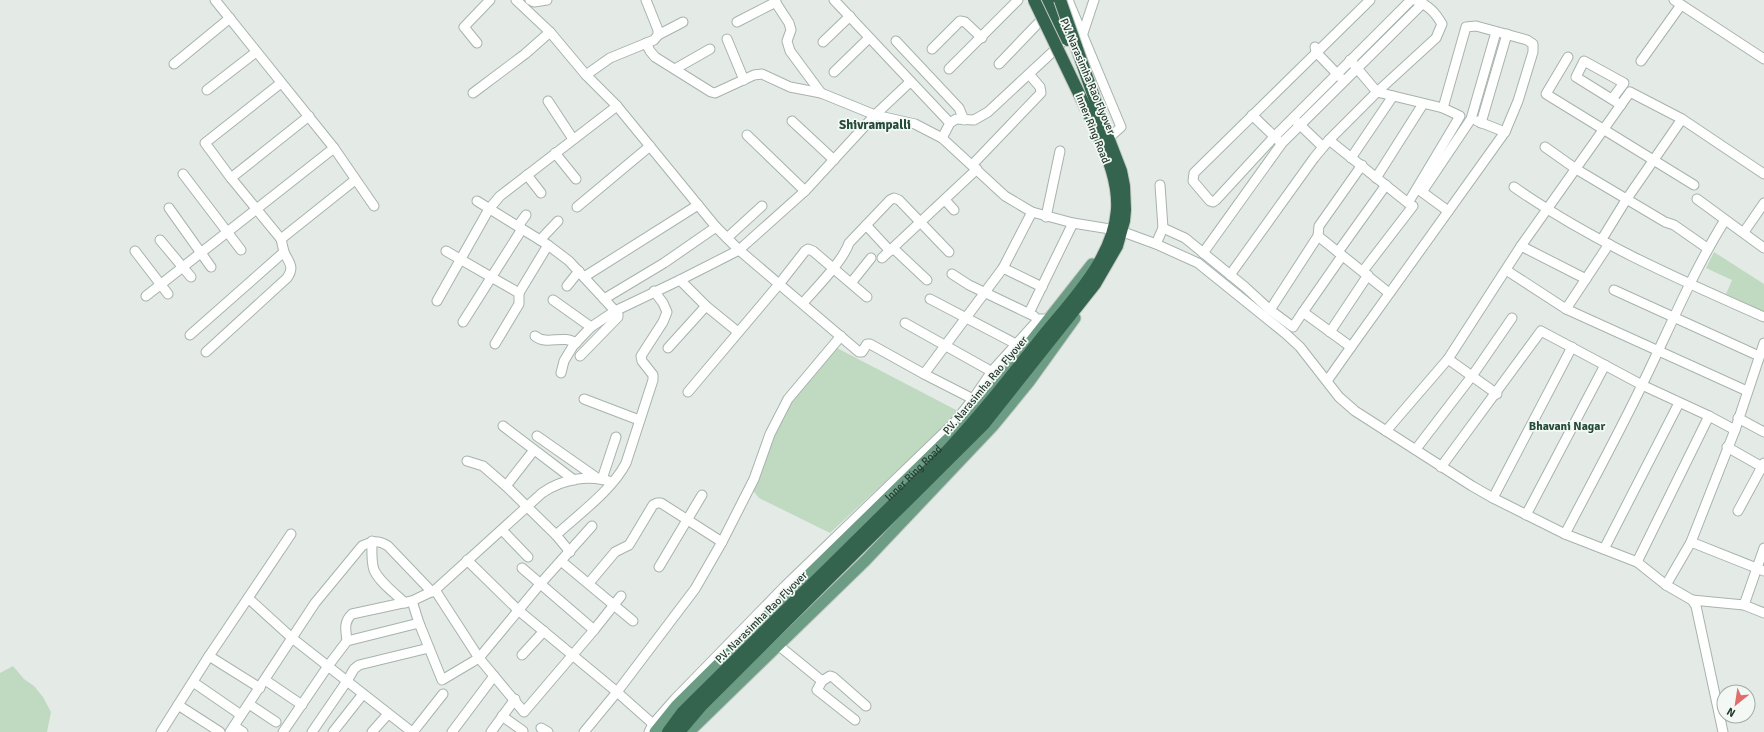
<svg xmlns="http://www.w3.org/2000/svg" width="1764" height="732" font-family="Signika,sans-serif">
<rect width="100%" height="100%" fill="#e4ebe6"/>
<g fill="#bfdac0">
<path d="M1714,252L1764,284V312L1726,294L1732,280L1706,268Z"/>
<path d="M837,348L960,412L830,533L759,498L750,487L781,413Z"/>
<path d="M13,666L24,679L34,686L43,697L51,712L47,732H0V673Z"/>
</g>
<g fill="none" stroke-linecap="round" stroke-linejoin="round">
<g stroke="#a7b3ac" stroke-width="11">
<g id="minor">
<path d="M215,0L334,148L374,206"/>
<path d="M516,0L550,32L586,75L617,106L716,227L739,250L859,352H862L867,344H870L924,374L973,399"/>
<path d="M530,0L534,2L547,0"/>
<path d="M774,0L789,23L791,30L787,41L790,51L821,93"/>
<path d="M834,0L950,123"/>
<path d="M1068,0L1121,127L1111,136"/>
<path d="M1370,0L1194,173L1193,181L1210,201L1213,202L1216,200L1274,137L1411,0"/>
<path d="M1674,0L1764,59"/>
<path d="M737,22L776,2"/>
<path d="M658,35L683,22"/>
<path d="M1082,36L1094,0"/>
<path d="M727,39L744,80"/>
<path d="M896,41L959,108L964,120"/>
<path d="M823,42L850,16"/>
<path d="M477,43L464,27L490,0"/>
<path d="M646,43L650,51L655,57L711,92L715,93L754,75L762,74L790,87L821,93L875,115L915,124L942,138L1005,196L1032,212L1073,223L1110,229"/>
<path d="M1315,47L1316,52L1340,77"/>
<path d="M932,49L960,21L965,22L982,38"/>
<path d="M1568,57L1546,94L1694,185"/>
<path d="M1641,61L1681,5"/>
<path d="M174,64L230,18"/>
<path d="M999,64L1046,15"/>
<path d="M675,69L710,49"/>
<path d="M949,69L1018,0"/>
<path d="M834,72L869,38"/>
<path d="M586,75L610,58L654,40L658,35V30L646,0"/>
<path d="M207,90L256,52"/>
<path d="M473,93L525,54L550,32"/>
<path d="M1612,99L1624,83L1584,61L1576,77L1621,105"/>
<path d="M548,101L573,139"/>
<path d="M1252,115L1278,140"/>
<path d="M792,121L834,160"/>
<path d="M1477,121L1505,132"/>
<path d="M1297,122L1323,147"/>
<path d="M1481,123L1507,34"/>
<path d="M747,135L805,191"/>
<path d="M942,138L950,123L956,119L974,120L988,112L1060,45"/>
<path d="M1329,140L1408,203L1460,116L1443,108"/>
<path d="M1545,147L1576,169L1665,222L1674,225L1707,248"/>
<path d="M555,153L576,179"/>
<path d="M1351,158L1393,96"/>
<path d="M972,165L1041,93L1040,87L1029,74"/>
<path d="M183,174L241,250"/>
<path d="M527,175L541,193"/>
<path d="M231,178L309,116"/>
<path d="M1376,178L1423,104"/>
<path d="M1514,187C1591,241 1678,279 1764,317"/>
<path d="M1418,189L1448,211"/>
<path d="M1422,192L1471,119L1496,32"/>
<path d="M1697,199L1764,248"/>
<path d="M945,200L954,210"/>
<path d="M477,201L548,245L569,261L618,314V317L580,356"/>
<path d="M577,207L650,146"/>
<path d="M169,208L211,267"/>
<path d="M1046,217L1060,151"/>
<path d="M866,225L890,251"/>
<path d="M518,226L526,215"/>
<path d="M1163,228L1185,238L1245,287L1270,310L1293,327L1303,312L1351,347L1505,132L1518,101L1533,52V44L1527,40L1476,26L1466,27L1443,108L1377,92L1350,60"/>
<path d="M1744,232L1764,203"/>
<path d="M1126,233L1156,244L1198,263L1286,334L1300,347L1339,397L1355,411L1472,486L1493,498L1565,534L1637,562L1666,585L1692,600L1696,606L1723,732"/>
<path d="M1318,236L1389,293"/>
<path d="M727,238L762,206"/>
<path d="M281,239L355,180"/>
<path d="M1602,239L1626,200L1682,119"/>
<path d="M160,240L191,277"/>
<path d="M540,240L558,221"/>
<path d="M1156,244L1163,228L1160,185"/>
<path d="M1521,246L1586,279"/>
<path d="M893,248L927,280"/>
<path d="M135,251L168,294"/>
<path d="M446,251L519,293V304L495,344"/>
<path d="M1338,252L1386,185"/>
<path d="M1203,253L1282,143L1423,3"/>
<path d="M882,258L977,169"/>
<path d="M1003,268L1042,287"/>
<path d="M1506,270L1566,309L1609,244"/>
<path d="M1363,271L1413,206L1408,203"/>
<path d="M952,274L969,285L1034,316"/>
<path d="M1230,275L1314,158L1329,140L1377,92L1436,38L1442,24C1435,12 1428,5 1415,0"/>
<path d="M584,277L698,205"/>
<path d="M680,280L706,306L738,332"/>
<path d="M851,283L871,258"/>
<path d="M567,286L579,271"/>
<path d="M1614,290L1759,356"/>
<path d="M519,293L548,245"/>
<path d="M146,296L334,148"/>
<path d="M604,299L664,263L716,227"/>
<path d="M930,299L1016,344"/>
<path d="M553,300L591,327"/>
<path d="M437,301L489,209L500,196L617,106"/>
<path d="M803,303C816,288 843,261 849,243L890,200L894,198L899,200L949,252"/>
<path d="M1566,309L1747,391"/>
<path d="M1270,310L1318,236L1319,226L1362,165"/>
<path d="M1303,312L1342,256"/>
<path d="M1029,313L1073,223"/>
<path d="M463,322L522,229"/>
<path d="M905,323L996,374"/>
<path d="M1330,332L1368,275"/>
<path d="M190,335L284,252"/>
<path d="M535,336C547,346 563,334 576,343"/>
<path d="M668,348L706,306"/>
<path d="M206,352L287,278C295,267 289,263 284,252C283,248 282,243 281,239L231,178L205,143L281,83"/>
<path d="M1448,359L1497,394"/>
<path d="M561,373L564,361L573,346L591,327L615,311L680,280L739,250L805,191L875,115L910,82"/>
<path d="M924,374L1003,268L1032,212"/>
<path d="M1327,381L1351,347"/>
<path d="M688,392L780,283L805,251L808,249L813,251L867,297"/>
<path d="M584,399L639,420"/>
<path d="M1738,418L1764,432"/>
<path d="M503,426L574,480"/>
<path d="M1386,431L1448,359L1521,246L1630,92L1682,119L1764,174"/>
<path d="M537,436L597,478"/>
<path d="M1727,447L1764,468"/>
<path d="M1416,449L1472,376L1512,318"/>
<path d="M467,461L483,466L506,486L556,535L570,552"/>
<path d="M1441,467L1541,331L1642,385L1709,416L1735,430"/>
<path d="M602,479L616,437"/>
<path d="M506,486L534,450"/>
<path d="M1493,498L1572,347"/>
<path d="M1738,511L1764,463"/>
<path d="M1526,515L1605,365"/>
<path d="M502,530L528,557"/>
<path d="M1565,534C1591,484 1618,435 1642,385C1669,330 1692,273 1725,220"/>
<path d="M556,535C578,515 613,489 626,463L653,380V375L642,361L641,356L663,322L667,312L663,303L654,291"/>
<path d="M372,541C372,550 371,561 374,570C380,583 395,593 405,603"/>
<path d="M1691,542L1764,571"/>
<path d="M1604,549L1679,403"/>
<path d="M467,560L518,610L617,692L653,724"/>
<path d="M561,561L633,621"/>
<path d="M1637,562L1709,416"/>
<path d="M659,567L702,495"/>
<path d="M522,568L594,630"/>
<path d="M589,583L615,552L629,545L653,505L657,503H661L722,542"/>
<path d="M1666,585L1691,542L1735,430L1764,343"/>
<path d="M435,590L479,658L524,712L594,630L621,596"/>
<path d="M248,598L292,638L412,732"/>
<path d="M1692,600L1744,605L1764,613"/>
<path d="M412,601L419,623L442,680L479,658L541,583L592,526"/>
<path d="M1744,605L1764,548"/>
<path d="M347,641C346,631 343,622 352,614L412,601L435,590L542,493C562,479 589,474 612,482"/>
<path d="M778,645L822,681"/>
<path d="M522,655L544,631"/>
<path d="M209,656L260,688"/>
<path d="M265,680L302,705"/>
<path d="M193,682L241,715"/>
<path d="M249,704L276,722"/>
<path d="M178,705L220,732"/>
<path d="M502,716L523,731"/>
<path d="M855,720L817,690L822,681L830,676L833,677L866,706"/>
<path d="M234,726L243,732"/>
<path d="M541,728L548,732"/>
<path d="M161,732L209,656L291,534"/>
<path d="M230,732L315,603L362,546C372,541 378,540 388,546L432,592"/>
<path d="M283,732L328,666L347,641L419,623"/>
<path d="M312,732L347,681L354,669L359,665L429,648"/>
<path d="M333,732L363,694"/>
<path d="M372,732L388,714"/>
<path d="M413,732L443,694"/>
<path d="M452,732L494,676"/>
<path d="M491,732L515,699"/>
<path d="M584,732L617,692L695,589L722,542L754,479L770,434L788,399L841,336"/>
<path d="M649,732L653,724L675,699L784,587L954,423L973,399L992,371L1039,319H1048"/>
</g>
</g>
<g stroke="#c2c8c5" stroke-width="13">
<g id="major">
<path id="s1" d="M655,732L676,706L781,602L959,428L1002,378L1092,264"/>
<path d="M689,732L866,560L993,426L1029,382L1075,318"/>
</g>
</g>
<g stroke="#c2c8c5" stroke-width="14">
<g id="highway">
<path d="M1042,0L1059,40"/>
<path d="M1052,0L1068,40"/>
<path d="M668,732L682,713L695,700L946,452C979,417 1009,379 1039,341C1069,303 1113,261 1117,210C1119,177 1103,147 1091,118"/>
<path d="M679,732L701,706L984,424L1095,284L1117,246L1124,221L1125,210L1124,186L1121,171L1099,114"/>
</g>
</g>
<use href="#minor" stroke="#fff" stroke-width="9"/>
<use href="#major" stroke="#6d9c85" stroke-width="11"/>
<use href="#highway" stroke="#35644e" stroke-width="12"/>
<g stroke="#c2c8c5" stroke-width="14" stroke-linecap="butt">
<g id="highway-bridge">
<path d="M1034,0L1095,127"/>
<path d="M1060,0L1103,123"/>
</g>
</g>
<use href="#highway-bridge" stroke="#35644e" stroke-width="12"/>
</g>
<g text-anchor="middle" stroke-width="3.5" stroke-linejoin="round" paint-order="stroke">
<g font-size="11" fill="#253b30" stroke="#f4f8f5">
<text transform="translate(1088 76) rotate(67)" y="4">P.V. Narasimha Rao Flyover</text>
<text transform="translate(1093 128) rotate(68)" y="4">Inner Ring Road</text>
<text transform="translate(985 385) rotate(-50)" y="4">P.V. Narasimha Rao Flyover</text>
<text dy="4" stroke="none"><textPath href="#s1" startOffset="366">Inner Ring Road</textPath></text>
<text transform="translate(761 617) rotate(-45)" y="4">P.V. Narasimha Rao Flyover</text>
</g>
<g font-size="12" font-weight="bold" fill="#234b38" stroke="#f4f8f5">
<text x="1567" y="430">Bhavani Nagar</text>
</g>
<g font-size="13" font-weight="bold" fill="#234b38" stroke="#f4f8f5">
<text x="875" y="129">Shivrampalli</text>
</g>
</g>
<g transform="translate(1736 704) rotate(210)"><circle r="19" fill="#f4f8f5" stroke="#a1aca6"/>
<path d="M0-3L7 15L0 10L-7 15Z" fill="#e16c6c"/>
<text y="-6" font-size="11" font-weight="bold" text-anchor="middle" fill="#253b30">N</text>
</g>
</svg>
